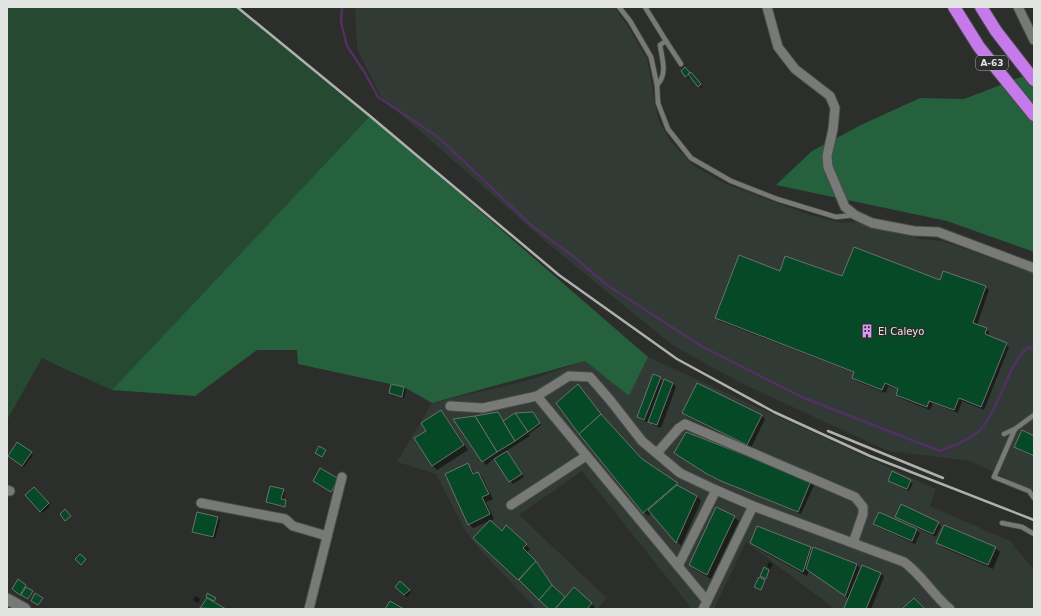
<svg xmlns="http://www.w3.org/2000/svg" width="1041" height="616" font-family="'DejaVu Sans',sans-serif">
<rect width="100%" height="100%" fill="#2b2e2b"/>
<g fill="#323a35">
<path d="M355,7H614L628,26L647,59L658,119L671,142L694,166L726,184L810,215L841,223L856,222L921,239L942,241L1034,273V491L970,461L888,451L741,383L672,345L546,242L381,97L357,49Z"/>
<path d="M648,357L936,489L930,506L1010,541L1034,570V609H835L746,542L714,609H692L582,471L519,515L607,598L597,609H536L482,552L466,532L436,474L397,462L432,403L526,381L585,361L629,396Z"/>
</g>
<path fill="#264932" d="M7,7H237L370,116L112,390L65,369L42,358L7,420Z"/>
<g fill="#25613c">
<path d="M1034,72V252L947,221L776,185L812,151L863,124L920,98L964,99Z"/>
<path d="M370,116L648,357L629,396L585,361L432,403L404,387L298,364L297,350H257L195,396L112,390Z"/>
</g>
<g fill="#0007">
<path d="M685,69L702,87L701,88L691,76L688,78L682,71Z"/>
<path d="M780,272L843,277L941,281L985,287L989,290L977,325L986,329L989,332L988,337L1006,344L1009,347L984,410L962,401L958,413L933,403L930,410L900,398L897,395L899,390L888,386L886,393L856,381L853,378L855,373L719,321L716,318Z"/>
<path d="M660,378L664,382L673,383L676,387L661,428L653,425L648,420L647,422L641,420L638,417Z"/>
<path d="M697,384L762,416L765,419L751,448L686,416L683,413Z"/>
<path d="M404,388L406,390L404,398L392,395L390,393Z"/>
<path d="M441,411L445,415L468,450L437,470L433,466L416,439L427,431Z"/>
<path d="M533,413L541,425L529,434L530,436L506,451L510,455L524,477L513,484L495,458L486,465L482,461L501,417L504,422Z"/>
<path d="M606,420L642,460L681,488L697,496L701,501L681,546L652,513L648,516L644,512Z"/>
<path d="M1034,437V457L1019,450L1016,447Z"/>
<path d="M31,453L33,455L24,467L11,458Z"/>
<path d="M675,453L811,482L814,485L801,514L711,477Z"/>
<path d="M468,465L472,469L475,474L478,473L482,477L493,499L486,502L494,519L473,528L469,524Z"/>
<path d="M893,473L913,483L909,491L889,481Z"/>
<path d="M340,481L333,493L316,483Z"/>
<path d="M34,488L50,506L42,513L26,495Z"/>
<path d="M283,490L285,492L283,500L285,501L283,507L269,504L267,502Z"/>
<path d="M198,513L218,518L220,520L215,539L195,533L193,531Z"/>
<path d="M734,517L739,521L711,579L694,569L690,564Z"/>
<path d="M896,517L938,523L941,526L936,537L900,520Z"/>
<path d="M875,524L916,530L920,533L915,544L878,527Z"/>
<path d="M506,527L530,549L526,553L540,566L554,589L566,598L574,589L595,607L593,609H551L475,538L502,532Z"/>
<path d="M938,542L996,548L1000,552L993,569L942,547Z"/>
<path d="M751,543L810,548L813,550L857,564L861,569L881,573L884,577L871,609H846L849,599L809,570L807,576L755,547Z"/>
<path d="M769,562L773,564L770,569L767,566Z"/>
<path d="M18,581L33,592L29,599L15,591Z"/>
<path d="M400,583L411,592L407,597L396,587Z"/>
<path d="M195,596L200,599L198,603L193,600Z"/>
<path d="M207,599L224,609H202V608Z"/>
</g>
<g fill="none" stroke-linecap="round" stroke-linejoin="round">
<path stroke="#513161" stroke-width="2.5" d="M342,7L341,22L347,46L365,73L378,97L438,137L531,225L574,257L607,285L701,346L804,398L940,451C952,446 968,441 978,432C981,430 984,425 986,422C1002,400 1008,365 1028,347L1034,349"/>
</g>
<g fill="#054926" stroke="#6d716e">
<path d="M685,67L690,73L685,77L681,71Z"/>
<path d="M691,72L701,84L698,87L688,74Z"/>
<path d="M854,247L940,280L943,271L986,286L973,323L987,328L985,334L1007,343L981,407L959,398L954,410L929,401L927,407L896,395L898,389L885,383L882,390L852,378L854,372L715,318L739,255L780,271L785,256L842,276Z"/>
<path d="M653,374L661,377L644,420L637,417Z"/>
<path d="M664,379L673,383L657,425L648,422Z"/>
<path d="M697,383L762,415L747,445L682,413Z"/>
<path d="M391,384L404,387L402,397L389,393Z"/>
<path d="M578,384L601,414L579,434L556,403Z"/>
<path d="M441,410L464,445L432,466L414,438L426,431L421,423Z"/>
<path d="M498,412L515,441L497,452L475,416Z"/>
<path d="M533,412L540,423L528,432L515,413Z"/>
<path d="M515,413L528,432L515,441L503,421Z"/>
<path d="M601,414L642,459L678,483L643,513L579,434Z"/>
<path d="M475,416L497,452L482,462L453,419Z"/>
<path d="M1022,430L1034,436V456L1014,447Z"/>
<path d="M686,432L811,481L798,512L721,481L707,474L674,453Z"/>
<path d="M17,442L32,452L22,466L8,456Z"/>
<path d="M319,446L326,450L322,457L315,453Z"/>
<path d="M507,451L522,474L509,482L494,459Z"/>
<path d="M468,463L473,474L478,472L489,494L482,497L490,514L468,525L445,474Z"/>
<path d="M320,468L339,479L331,492L313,481Z"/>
<path d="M892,471L911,480L907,489L888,481Z"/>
<path d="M677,485L697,496L676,543L648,510Z"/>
<path d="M270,486L284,489L281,499L286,500L285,507L266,502Z"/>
<path d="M34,487L49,503L40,512L25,495Z"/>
<path d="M901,504L939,522L933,534L895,517Z"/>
<path d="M716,507L735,516L707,575L689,565Z"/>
<path d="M65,509L71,516L65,521L60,514Z"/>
<path d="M197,512L218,517L213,537L192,532Z"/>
<path d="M879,512L917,529L912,541L873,524Z"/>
<path d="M490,520L502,531L506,525L527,544L523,548L536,561L518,580L473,538Z"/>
<path d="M944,525L996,547L988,565L936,543Z"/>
<path d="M757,526L811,547L803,572L750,543Z"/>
<path d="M813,547L857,564L845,596L806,569Z"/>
<path d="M80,554L86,559L81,565L75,559Z"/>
<path d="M536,561L552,585L539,600L519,580Z"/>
<path d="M862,565L881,573L866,609H846L844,608Z"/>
<path d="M764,567L769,570L766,579L760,576Z"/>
<path d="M759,577L765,580L761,590L754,587Z"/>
<path d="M18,579L26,585L20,595L12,589Z"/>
<path d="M400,581L410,590L404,595L395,587Z"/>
<path d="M552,585L565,597L555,609H549L539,600Z"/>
<path d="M26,587L33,591L28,599L21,595Z"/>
<path d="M574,587L592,603L587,609H555Z"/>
<path d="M35,593L43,598L38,605L31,601Z"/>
<path d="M207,593L216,598L214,601L206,597Z"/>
<path d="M207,598L226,609L200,608Z"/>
<path d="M914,598L925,609H903V608Z"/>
<path d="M390,601L404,609H385Z"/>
</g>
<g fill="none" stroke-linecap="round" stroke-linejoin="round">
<g stroke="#494c4a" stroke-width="6">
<g id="service">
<path d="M619,7L630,21L651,57L657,85L658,103L668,129L691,158L731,181L777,199L836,217L855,215"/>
<path d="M645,7L666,41L660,45C662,59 668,74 657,85"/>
<path d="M666,41L681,64"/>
<path d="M1015,429L994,477L1029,491L1034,498"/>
<path d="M1004,434L1015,429L1034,415"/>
<path d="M1002,523L1022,527L1034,534"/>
</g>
</g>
<g stroke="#494c4a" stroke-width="11">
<g id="minor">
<path d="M767,7L778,47L795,69L830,96L835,108L833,129L827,156L828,167L845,207L855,215L872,223L914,231L938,232L1034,268"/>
<path d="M1018,7L1034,40"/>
<path d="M450,406L483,408L537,396"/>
<path d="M657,453L679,428L685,424L855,497L863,507V514L853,543"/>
<path d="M7,490L10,491"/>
<path d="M201,503L285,519L293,526L327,536"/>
<path d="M511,505L586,456"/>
<path d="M678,566L716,490"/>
<path d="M707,601L753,506"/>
<path d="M309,609L342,477"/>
<path d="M703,609L707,601L537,396L569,376L590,377L610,400L642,441L680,473L716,490L753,506L904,562C922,575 933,595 950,609"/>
</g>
</g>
<g stroke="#494c4a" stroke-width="13">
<path id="tertiary" d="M7,599L25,609"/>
</g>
<g stroke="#494c4a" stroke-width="14">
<g id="motorway">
<path d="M954,7L979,47L1034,115"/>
<path d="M981,7L996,31L1034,80"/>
</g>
</g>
<use href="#service" stroke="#777a77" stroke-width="4.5"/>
<use href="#minor" stroke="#777a77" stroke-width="9"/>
<use href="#tertiary" stroke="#777a77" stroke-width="11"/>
<use href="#motorway" stroke="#c579ea" stroke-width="12"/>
<g stroke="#afb1af" stroke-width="2.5">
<path d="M237,7L370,116L559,275L677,359L774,412L870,456L1034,520"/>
<path d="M828,431L943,478"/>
</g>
</g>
<defs>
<g id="building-bare" transform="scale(1.08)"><path d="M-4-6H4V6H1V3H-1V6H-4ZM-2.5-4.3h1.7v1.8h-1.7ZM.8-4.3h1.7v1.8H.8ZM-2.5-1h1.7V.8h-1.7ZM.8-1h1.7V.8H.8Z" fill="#d89af8" stroke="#2b2e2b" stroke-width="2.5" paint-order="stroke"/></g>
</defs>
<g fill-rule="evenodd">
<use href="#building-bare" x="867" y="331"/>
</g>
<g text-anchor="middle" stroke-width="3" stroke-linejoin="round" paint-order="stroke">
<rect fill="#2b2e2b" stroke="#abadab" stroke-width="1" x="976" y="56" width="32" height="14" rx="3"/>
<g font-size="9" font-weight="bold" fill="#e2e4e2">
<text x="992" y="66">A-63</text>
</g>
<g font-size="10" fill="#e2e4e2" stroke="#2b2e2b" text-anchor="start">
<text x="878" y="335">El Caleyo</text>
</g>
</g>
<rect width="1041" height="616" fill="none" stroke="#e2e4e2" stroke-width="16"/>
</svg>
